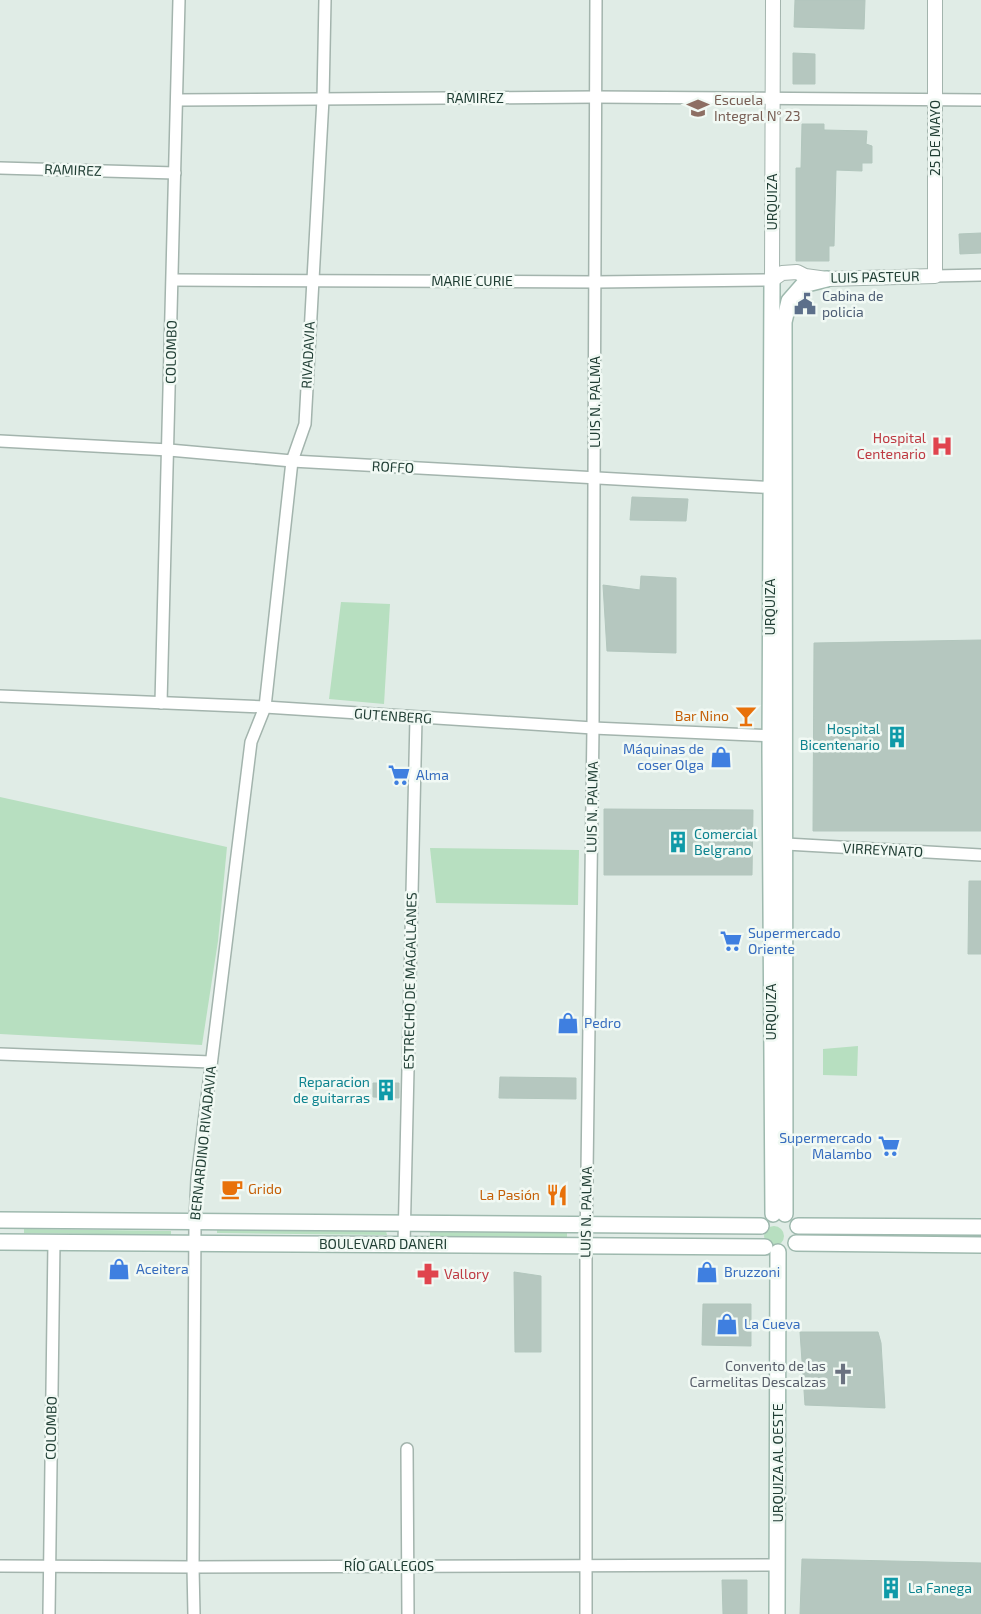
<svg xmlns="http://www.w3.org/2000/svg" width="981" height="1614" font-family="'Exo 2',sans-serif">
<rect width="100%" height="100%" fill="#e0ece6"/>
<g fill="#b7dfc0">
<path d="M341,602L390,604L384,704L329,699Z"/>
<path d="M0,797L227,847L218,941L202,1045L0,1034Z"/>
<path d="M430,848L579,850L578,905L436,903Z"/>
<path d="M858,1046L857,1076L823,1075V1049Z"/>
<circle cx="774" cy="1236" r="10"/>
<path d="M24,1229L171,1231V1235L24,1233Z"/>
<path d="M217,1229L386,1231L387,1235L217,1233Z"/>
<path d="M430,1232L567,1233V1237L430,1236Z"/>
<path d="M812,1232L981,1233V1237L812,1236Z"/>
</g>
<g fill="#b5c7bf" stroke="#b2c6bd">
<path d="M795,0H865L864,29L794,27Z"/>
<path d="M793,53L815,54V84H793Z"/>
<path d="M802,124H824V130L867,131L866,144L872,146V163H862V171L836,170L834,246H829V261H796V168H801Z"/>
<path d="M981,233V253L960,254L959,234Z"/>
<path d="M632,497L688,499L686,521L630,520Z"/>
<path d="M641,576L676,578V653L607,651L603,585L640,590Z"/>
<path d="M981,640V831H813L814,643Z"/>
<path d="M604,809L753,810L752,875H604Z"/>
<path d="M969,881H981V954H968Z"/>
<path d="M500,1077L576,1078V1099L499,1098Z"/>
<path d="M373,1083H399V1098L373,1097Z"/>
<path d="M514,1272L541,1276V1352H515Z"/>
<path d="M703,1304H751V1346L702,1345Z"/>
<path d="M800,1332H878L881,1343L885,1408L805,1405Z"/>
<path d="M802,1559L981,1563V1614H800Z"/>
<path d="M722,1580H747V1614H723Z"/>
</g>
<g fill="none" stroke-linecap="round" stroke-linejoin="round">
<g stroke="#a3b4ad" stroke-width="14">
<g id="minor">
<path d="M177,100L596,97L981,100"/>
<path d="M0,168L175,173"/>
<path d="M935,276L981,275"/>
<path d="M173,280L596,282L772,280"/>
<path d="M0,441L169,450L292,461L779,488"/>
<path d="M0,696L265,707L593,728L777,736"/>
<path d="M161,703L179,0"/>
<path d="M786,844L981,855"/>
<path d="M0,1054L211,1062"/>
<path d="M404,1244L416,718"/>
<path d="M407,1449L408,1614"/>
<path d="M0,1566L193,1567L777,1565"/>
<path d="M49,1614L54,1242"/>
<path d="M194,1614L193,1567L195,1222L197,1179L251,742L265,707L292,461L305,424L323,99L325,0"/>
<path d="M586,1614V1246L593,728L596,0"/>
</g>
</g>
<g stroke="#a3b4ad" stroke-width="16">
<g id="tertiary">
<path d="M772,280L782,273L797,272L805,276L827,279L935,276V0"/>
<path d="M772,280L773,0"/>
</g>
</g>
<g stroke="#9eb9ae" stroke-width="18">
<g id="secondary">
<path d="M772,280L770,750L773,1214"/>
<path d="M785,1214L784,322L789,301L803,285L827,279"/>
<path d="M0,1220L761,1226"/>
<path d="M798,1226L981,1227"/>
<path d="M0,1242L765,1247"/>
<path d="M796,1243L981,1245"/>
<path d="M777,1614L778,1252"/>
</g>
</g>
<use href="#minor" stroke="#fff" stroke-width="11"/>
<use href="#tertiary" stroke="#fff" stroke-width="14"/>
<use href="#secondary" stroke="#fff" stroke-width="15"/>
</g>
<defs>
<g id="school-bare" transform="scale(1.725)"><path d="M0-5L7-2L0 1L-7-2ZM-4 1L0 2.5L4 1V4Q0 6-4 4Z" fill="#8d6e63" stroke="#f1f9f4" stroke-width="2.5" paint-order="stroke"/></g>
<g id="civic-bare" transform="scale(1.725)"><path d="M-.6-6.5H3V-4.5H.6V-3L4-1V1h2V6H-6V1h2V-1L-.6-3ZM-1.2 2.5V6h2.4V2.5Z" fill="#5c6f8a" stroke="#f1f9f4" stroke-width="2.5" paint-order="stroke"/></g>
<g id="hospital-bare" transform="scale(1.725)"><path d="M-5-5h3v3.5h4V-5h3V5h-3V1.5h-4V5h-3Z" fill="#e0444e" stroke="#f1f9f4" stroke-width="2.5" paint-order="stroke"/></g>
<g id="bar-bare" transform="scale(1.725)"><path d="M-6-5H6L.8 .8V4.5H3.5V6h-7V4.5H-.8V.8Z" fill="#e8710a" stroke="#f1f9f4" stroke-width="2.5" paint-order="stroke"/></g>
<g id="building-bare" transform="scale(1.725)"><path d="M-4-6H4V6H1V3H-1V6H-4ZM-2.5-4.3h1.7v1.8h-1.7ZM.8-4.3h1.7v1.8H.8ZM-2.5-1h1.7V.8h-1.7ZM.8-1h1.7V.8H.8Z" fill="#0f9aa8" stroke="#f1f9f4" stroke-width="2.5" paint-order="stroke"/></g>
<g id="shop-bare" transform="scale(1.725)"><path d="M-5-2.5h2.3a2.7 3.5 0 0 1 5.4 0H5L5.5 6h-11ZM-1.5-2.5h3a1.5 2.3 0 0 0-3 0Z" fill="#3f7fe0" stroke="#f1f9f4" stroke-width="2.5" paint-order="stroke"/></g>
<g id="supermarket-bare" transform="scale(1.725)"><path d="M-6-5.5h2.5l.6 2H6L4.5 2H-2.5L-4.4-4H-6ZM-1.5 3.2a1.3 1.3 0 1 0 .1 0ZM3 3.2a1.3 1.3 0 1 0 .1 0Z" fill="#3f7fe0" stroke="#f1f9f4" stroke-width="2.5" paint-order="stroke"/></g>
<g id="cafe-bare" transform="scale(1.725)"><path d="M-5.5-4.5H6V0H3Q3 3.5 0 3.5H-2.5Q-5.5 3.5-5.5 0ZM3-3.2v2h1.7v-2ZM-6 4.5H4V6H-6Z" fill="#e8710a" stroke="#f1f9f4" stroke-width="2.5" paint-order="stroke"/></g>
<g id="restaurant-bare" transform="scale(1.725)"><path d="M-5-6h1v4h1v-4h1v4h1v-4h1v5L-1.5 .5V6h-2V.5L-5-1ZM5-6V6H3V1.5H1.5Q1.5-4 5-6Z" fill="#e8710a" stroke="#f1f9f4" stroke-width="2.5" paint-order="stroke"/></g>
<g id="pharmacy-bare" transform="scale(1.725)"><path d="M-2-6h4v4h4v4h-4v4h-4v-4h-4v-4h4Z" fill="#e0444e" stroke="#f1f9f4" stroke-width="2.5" paint-order="stroke"/></g>
<g id="church-bare" transform="scale(1.725)"><path d="M-1.2-6h2.4v3.5h3.3v2.4h-3.3V6h-2.4V-.1h-3.3v-2.4h3.3Z" fill="#6b7280" stroke="#f1f9f4" stroke-width="2.5" paint-order="stroke"/></g>
</defs>
<g fill-rule="evenodd">
<use href="#school-bare" x="698" y="108"/>
<use href="#civic-bare" x="805" y="304"/>
<use href="#hospital-bare" x="942" y="446"/>
<use href="#bar-bare" x="746" y="716"/>
<use href="#building-bare" x="897" y="737"/>
<use href="#shop-bare" x="721" y="757"/>
<use href="#supermarket-bare" x="399" y="775"/>
<use href="#building-bare" x="678" y="842"/>
<use href="#supermarket-bare" x="731" y="941"/>
<use href="#shop-bare" x="568" y="1023"/>
<use href="#building-bare" x="386" y="1090"/>
<use href="#supermarket-bare" x="889" y="1146"/>
<use href="#cafe-bare" x="232" y="1189"/>
<use href="#restaurant-bare" x="557" y="1195"/>
<use href="#shop-bare" x="119" y="1269"/>
<use href="#shop-bare" x="707" y="1272"/>
<use href="#pharmacy-bare" x="428" y="1274"/>
<use href="#shop-bare" x="727" y="1324"/>
<use href="#church-bare" x="843" y="1374"/>
<use href="#building-bare" x="891" y="1588"/>
</g>
<g text-anchor="middle" stroke-width="5" stroke-linejoin="round" paint-order="stroke">
<g font-size="14" fill="#203e34" stroke="#f1f9f4">
<text x="475" y="103">RAMIREZ</text>
<text transform="translate(935 138) rotate(-90)" y="5">25 DE MAYO</text>
<text transform="translate(73 170) rotate(2)" y="5">RAMIREZ</text>
<text transform="translate(772 202) rotate(-90)" y="5">URQUIZA</text>
<text transform="translate(875 277) rotate(-1)" y="5">LUIS PASTEUR</text>
<text x="472" y="286">MARIE CURIE</text>
<text transform="translate(171 352) rotate(-89)" y="5">COLOMBO</text>
<text transform="translate(308 355) rotate(-87)" y="5">RIVADAVIA</text>
<text transform="translate(595 402) rotate(-90)" y="5">LUIS N. PALMA</text>
<text transform="translate(393 467) rotate(3)" y="5">ROFFO</text>
<text transform="translate(770 607) rotate(-90)" y="5">URQUIZA</text>
<text transform="translate(393 716) rotate(4)" y="5">GUTENBERG</text>
<text transform="translate(592 807) rotate(-89)" y="5">LUIS N. PALMA</text>
<text transform="translate(883 850) rotate(3)" y="5">VIRREYNATO</text>
<text transform="translate(410 981) rotate(-89)" y="5">ESTRECHO DE MAGALLANES</text>
<text transform="translate(771 1012) rotate(-90)" y="5">URQUIZA</text>
<text transform="translate(203 1143) rotate(-84)" y="5">BERNARDINO RIVADAVIA</text>
<text transform="translate(586 1212) rotate(-89)" y="5">LUIS N. PALMA</text>
<text x="383" y="1249">BOULEVARD DANERI</text>
<text transform="translate(51 1428) rotate(-89)" y="5">COLOMBO</text>
<text transform="translate(778 1463) rotate(-90)" y="5">URQUIZA AL OESTE</text>
<text x="389" y="1571">RÍO GALLEGOS</text>
</g>
<g font-size="14" fill="#785e54" stroke="#f1f9f4" text-anchor="start">
<text x="714" y="105">Escuela<tspan x="714" dy="16">Integral N° 23</tspan></text>
</g>
<g font-size="14" fill="#4e5e75" stroke="#f1f9f4" text-anchor="start">
<text x="822" y="301">Cabina de<tspan x="822" dy="16">policia</tspan></text>
</g>
<g font-size="14" fill="#be3a42" stroke="#f1f9f4" text-anchor="end">
<text x="926" y="443">Hospital<tspan x="926" dy="16">Centenario</tspan></text>
<text x="444" y="1279" text-anchor="start">Vallory</text>
</g>
<g font-size="14" fill="#c56008" stroke="#f1f9f4" text-anchor="end">
<text x="729" y="721">Bar Nino</text>
<text x="248" y="1194" text-anchor="start">Grido</text>
<text x="540" y="1200">La Pasión</text>
</g>
<g font-size="14" fill="#0d838f" stroke="#f1f9f4" text-anchor="end">
<text x="880" y="734">Hospital<tspan x="880" dy="16">Bicentenario</tspan></text>
<text x="694" y="839" text-anchor="start">Comercial<tspan x="694" dy="16">Belgrano</tspan></text>
<text x="370" y="1087">Reparacion<tspan x="370" dy="16">de guitarras</tspan></text>
<text x="908" y="1593" text-anchor="start">La Fanega</text>
</g>
<g font-size="14" fill="#366cbe" stroke="#f1f9f4" text-anchor="start">
<text x="704" y="754" text-anchor="end">Máquinas de<tspan x="704" dy="16">coser Olga</tspan></text>
<text x="416" y="780">Alma</text>
<text x="748" y="938">Supermercado<tspan x="748" dy="16">Oriente</tspan></text>
<text x="584" y="1028">Pedro</text>
<text x="872" y="1143" text-anchor="end">Supermercado<tspan x="872" dy="16">Malambo</tspan></text>
<text x="136" y="1274">Aceitera</text>
<text x="724" y="1277">Bruzzoni</text>
<text x="744" y="1329">La Cueva</text>
</g>
<g font-size="14" fill="#5b616d" stroke="#f1f9f4" text-anchor="end">
<text x="826" y="1371">Convento de las<tspan x="826" dy="16">Carmelitas Descalzas</tspan></text>
</g>
</g>
</svg>
